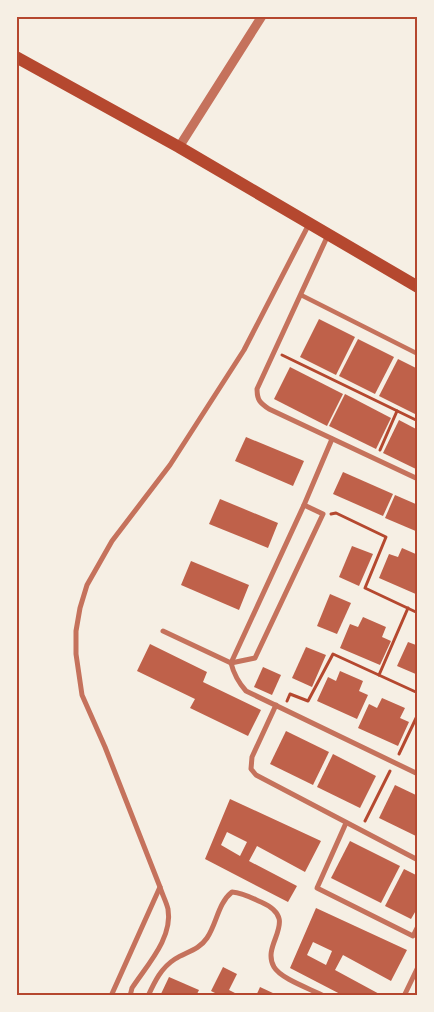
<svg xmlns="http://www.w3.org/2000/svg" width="434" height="1012" font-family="Arial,sans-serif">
<rect width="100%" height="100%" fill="#f6efe4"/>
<g fill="#bf614a" fill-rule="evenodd">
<path d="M319,319L355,337L336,375L300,357Z"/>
<path d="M358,339L394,357L375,394L339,376Z"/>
<path d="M398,359L418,369V408L415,414L379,396Z"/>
<path d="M290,367L343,394L327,426L274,399Z"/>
<path d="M345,394L391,418L376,449L329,426Z"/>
<path d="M399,420L418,430V470L383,453Z"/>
<path d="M246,437L304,461L293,486L235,461Z"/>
<path d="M343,472L393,494L383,516L333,494Z"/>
<path d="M395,495L418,505V532L385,518Z"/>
<path d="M220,499L278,523L268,548L209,524Z"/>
<path d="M352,546L373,554L359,586L339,577Z"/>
<path d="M402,548L418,555V595L379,578L389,554L398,557Z"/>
<path d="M191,561L249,585L239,610L181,585Z"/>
<path d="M330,594L351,603L337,634L317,626Z"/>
<path d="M363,617L386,627L382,637L391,641L380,665L340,648L350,624L358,627Z"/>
<path d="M408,642L416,645L418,642V675L397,666Z"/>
<path d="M150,644L207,672L203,682L261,710L248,736L190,708L195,699L137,671Z"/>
<path d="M306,647L326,655L312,687L292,678Z"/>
<path d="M263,667L281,675L272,695L254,687Z"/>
<path d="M340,671L363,681L359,691L368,695L357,719L317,701L328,677L336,681Z"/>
<path d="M382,698L405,708L400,718L409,722L398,746L358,728L369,704L377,708Z"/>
<path d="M286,731L329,752L313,785L270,764Z"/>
<path d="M333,754L376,776L360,808L317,787Z"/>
<path d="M395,785L418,796V837L379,818Z"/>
<path d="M230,799L321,841L305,872L257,846L249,861L297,886L288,902L205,859ZM227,832L247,842L240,856L221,845Z"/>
<path d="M350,841L400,866L381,903L331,878Z"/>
<path d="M404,869L418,876V907L411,919L385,906Z"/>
<path d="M316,908L407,950L391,981L343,955L335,970L383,996H344L290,968ZM313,942L332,951L326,965L307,955Z"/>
<path d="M223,967L237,974L229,990L241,996H221L211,991Z"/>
<path d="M169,977L199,990L196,996H160Z"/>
<path d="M260,987L275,994L274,996H256Z"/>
</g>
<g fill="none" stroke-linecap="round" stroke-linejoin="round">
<g stroke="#b5482f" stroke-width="3">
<path d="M282,355L418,421"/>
<path d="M380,450L397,411"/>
<path d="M331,514L336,513L386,537L365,588L418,613"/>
<path d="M379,675L408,608"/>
<path d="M287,701L290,694L308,701L333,654L418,693"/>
<path d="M399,754L418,714"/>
<path d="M365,821L390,771"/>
</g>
<path stroke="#c5725c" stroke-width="4.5" d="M301,295L418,354"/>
<g stroke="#c5725c" stroke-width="5">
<path d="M328,235L257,389C257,400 260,403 269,409L418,479"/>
<path d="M332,439L304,505L231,663C234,675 238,682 246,691L418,774"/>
<path d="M163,631L231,663L255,658L323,514L304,505"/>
<path d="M276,705L252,757L251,769L256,775L418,860"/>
<path d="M346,823L317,888L413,936L418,926"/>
<path d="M111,996L160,887L105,747L82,695L76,654V631L80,608L87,585L112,541L170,465L244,350L309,224"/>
<path d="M130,996L132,988C147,965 173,938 168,909C166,901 162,894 160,887"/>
<path d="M148,996C155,981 161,968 175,959C186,952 199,950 207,938C217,923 218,903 232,892C243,893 252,898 261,902C302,920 260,943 274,967C281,979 311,989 324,996"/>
<path d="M404,996L418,967"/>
</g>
<path stroke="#c5725c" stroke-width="9" d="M179,147L262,16"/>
<path stroke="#b5482f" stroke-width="12" d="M16,57L179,147L418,287"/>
</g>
<rect width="434" height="1012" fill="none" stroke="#f6efe4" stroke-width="35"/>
<rect x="18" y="18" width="398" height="976" fill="none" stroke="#b5482f" stroke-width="2"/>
</svg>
